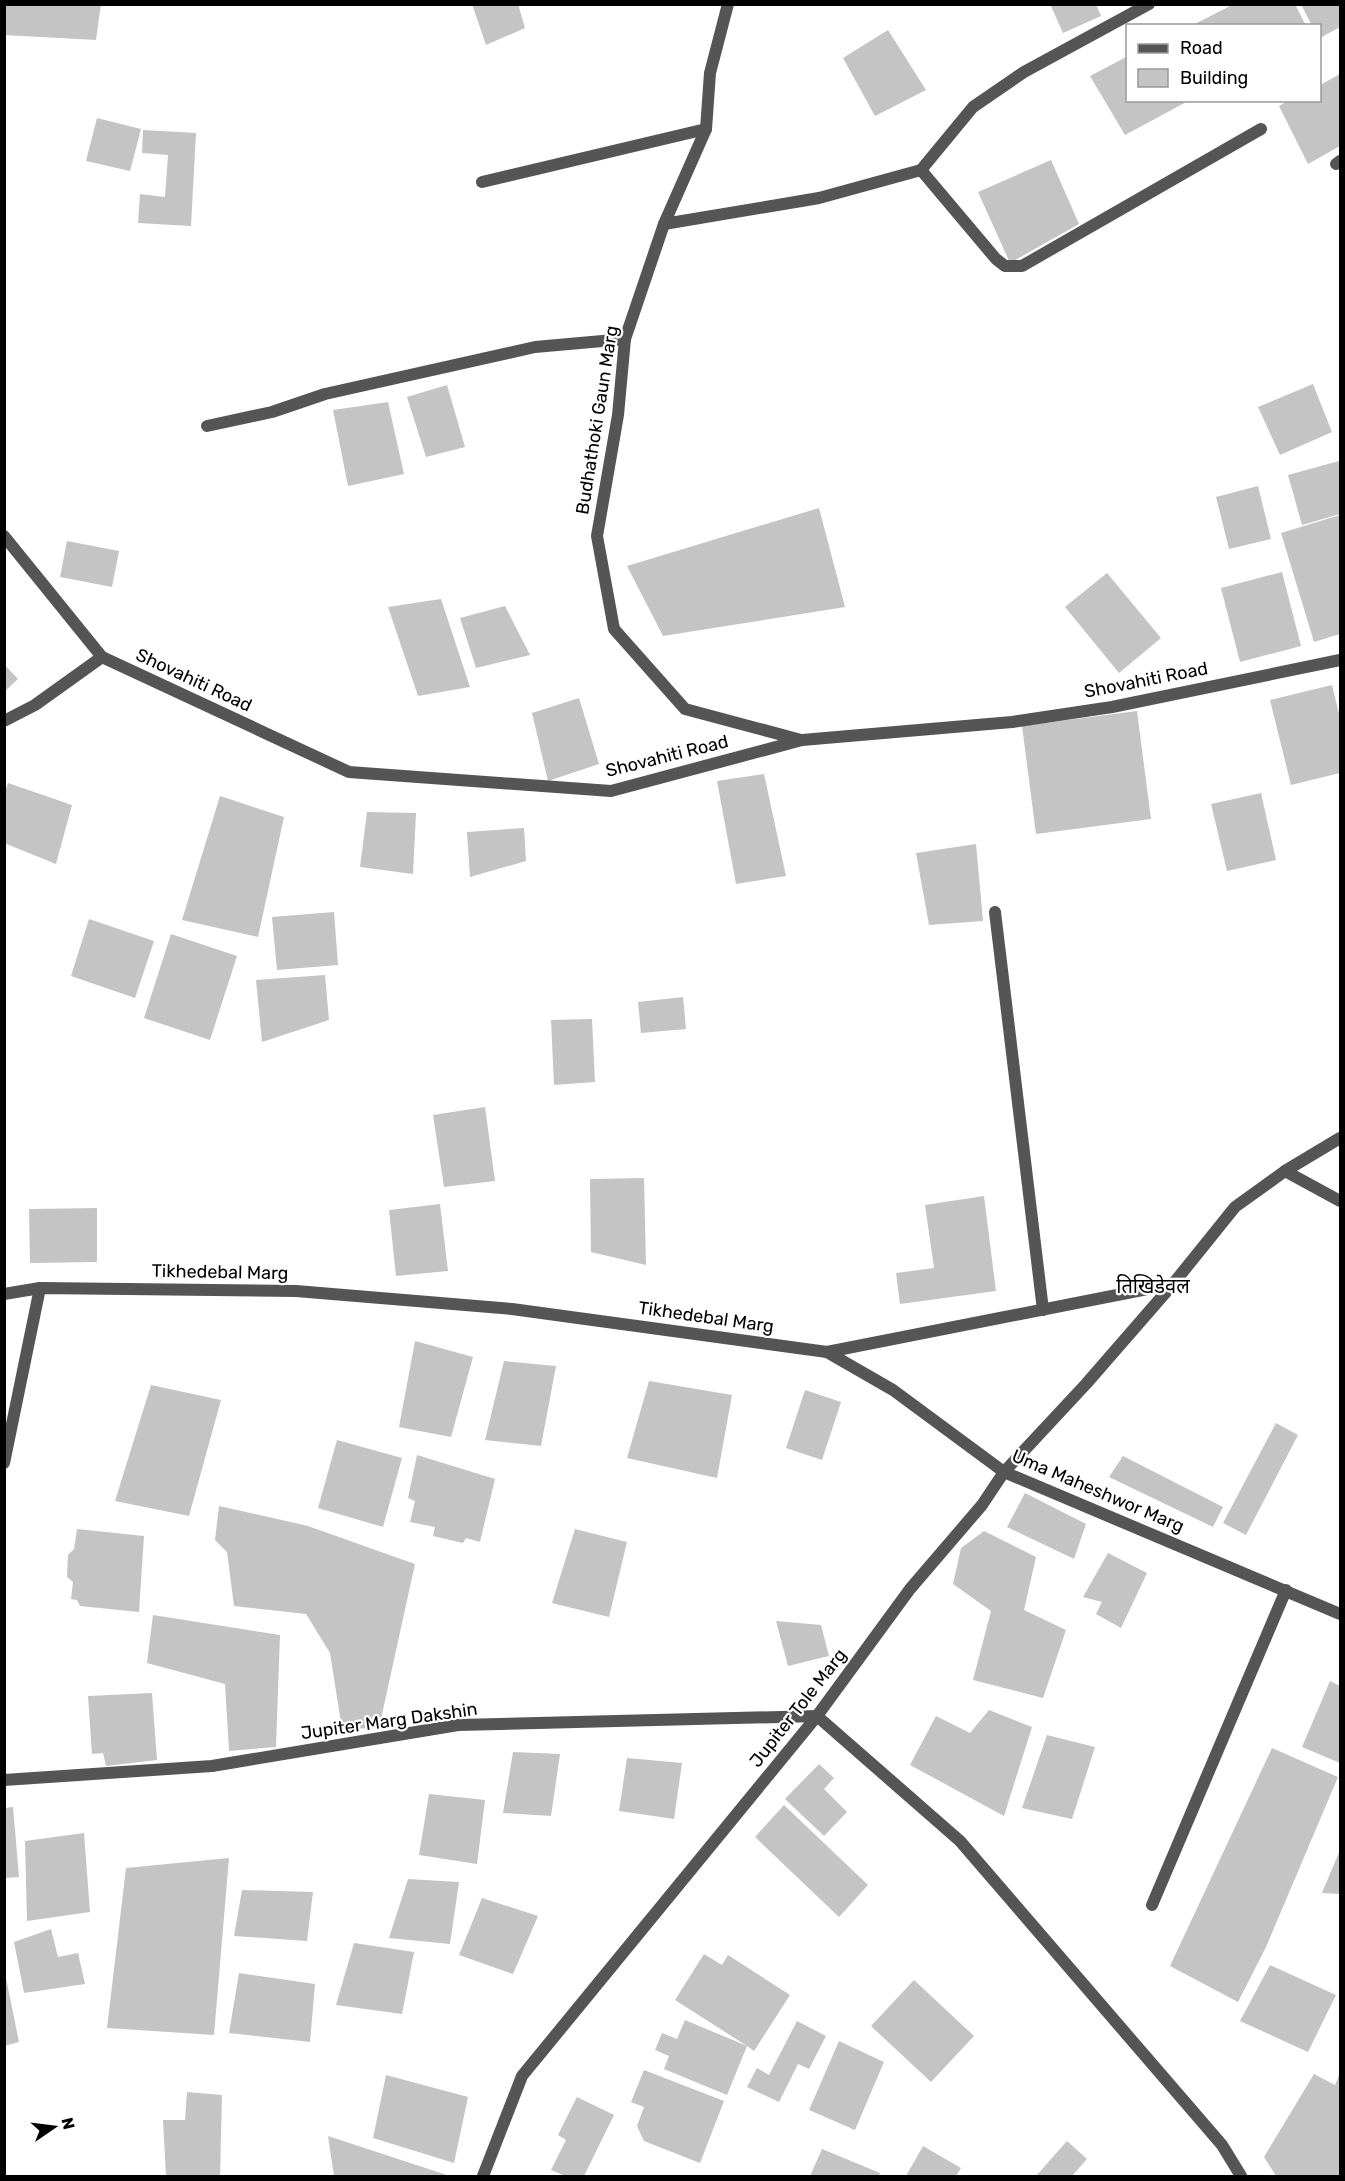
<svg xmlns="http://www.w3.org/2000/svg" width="1345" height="2181" font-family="Rubik,'Noto Sans Devanagari',sans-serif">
<rect width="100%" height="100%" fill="#fff"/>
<g fill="#c4c4c4">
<path d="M4,4H101L96,40L4,35Z"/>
<path d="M472,4H518L525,28L486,45Z"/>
<path d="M1050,4H1096L1101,16L1063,33Z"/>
<path d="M1234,4H1295L1306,26H1191Z"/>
<path d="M1301,4H1340V27L1320,38V26H1312Z"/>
<path d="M888,30L926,90L875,116L843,58Z"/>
<path d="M1128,56V100H1190L1125,135L1090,76Z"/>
<path d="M1340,74V146L1308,164L1279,106L1289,100H1320V85Z"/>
<path d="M97,118L141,129L130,171L86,161Z"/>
<path d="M143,130L196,133L191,226L138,223L140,194L165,197L168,155L142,153Z"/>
<path d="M1051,160L1079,224L1010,263L978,192Z"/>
<path d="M1313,384L1332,432L1280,455L1258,407Z"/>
<path d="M447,385L465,447L426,457L407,397Z"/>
<path d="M388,402L404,474L348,486L333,410Z"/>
<path d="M1339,461L1340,514L1302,525L1288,475Z"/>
<path d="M1258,486L1271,539L1229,549L1216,497Z"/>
<path d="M819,508L845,607L663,636L627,566Z"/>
<path d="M1340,515V634L1314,642L1281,533Z"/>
<path d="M67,541L119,551L112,587L60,577Z"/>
<path d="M1282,572L1301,646L1240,662L1221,588Z"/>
<path d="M1107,573L1161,638L1119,673L1065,607Z"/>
<path d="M441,599L470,687L418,696L388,607Z"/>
<path d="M505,606L530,655L476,668L460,618Z"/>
<path d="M4,664L18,679L4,692Z"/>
<path d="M1332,685L1340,718V773L1291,785L1270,700Z"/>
<path d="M579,698L599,764L548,781L532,713Z"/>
<path d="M1137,711L1151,819L1036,834L1022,726Z"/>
<path d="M764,774L786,876L736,884L717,781Z"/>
<path d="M8,783L72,805L56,864L4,843V795Z"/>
<path d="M1261,793L1276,860L1227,871L1211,804Z"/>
<path d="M220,796L284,817L258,937L182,920Z"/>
<path d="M367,812L416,813L413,874L360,867Z"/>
<path d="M524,828L526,861L470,877L467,832Z"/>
<path d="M976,844L983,921L929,925L916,853Z"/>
<path d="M334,912L338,965L277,970L272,917Z"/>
<path d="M89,919L154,941L135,998L71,976Z"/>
<path d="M171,934L237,956L210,1040L144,1018Z"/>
<path d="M325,975L329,1020L262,1042L256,980Z"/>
<path d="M683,997L686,1029L641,1033L638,1002Z"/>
<path d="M592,1019L595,1082L554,1085L551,1020Z"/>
<path d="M485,1107L495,1181L444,1187L433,1115Z"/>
<path d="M644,1178L646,1265L591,1252L590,1179Z"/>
<path d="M984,1196L996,1291L900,1304L896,1273L934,1268L925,1205Z"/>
<path d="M440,1204L448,1271L396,1276L389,1210Z"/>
<path d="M97,1208V1262L30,1263L29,1209Z"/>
<path d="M415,1341L473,1357L451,1437L399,1427Z"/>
<path d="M504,1361L556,1366L541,1446L485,1440Z"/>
<path d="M649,1381L732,1395L717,1478L627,1458Z"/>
<path d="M151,1385L221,1400L189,1516L115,1501Z"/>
<path d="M805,1390L841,1402L822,1460L786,1448Z"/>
<path d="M1276,1423L1298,1435L1246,1535L1223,1523Z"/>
<path d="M337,1440L402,1458L383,1527L318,1508Z"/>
<path d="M417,1455L495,1479L480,1542L466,1538L463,1543L433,1536L435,1527L410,1522L415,1501L408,1498Z"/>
<path d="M1123,1456L1223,1507L1213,1527L1109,1477Z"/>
<path d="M1025,1493L1086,1524L1074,1559L1007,1527Z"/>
<path d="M219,1506L308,1526L415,1564L379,1728L342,1729L330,1653L306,1614L234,1606L227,1552L215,1540Z"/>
<path d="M77,1529L144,1536L139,1612L80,1606L77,1600L71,1599L73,1582L67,1577L68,1555L74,1549Z"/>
<path d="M575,1529L627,1542L609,1617L552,1603Z"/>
<path d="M984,1531L1036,1557L1024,1610L1066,1630L1043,1698L973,1680L991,1611L953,1584L961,1548Z"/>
<path d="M1108,1553L1147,1573L1121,1628L1096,1614L1102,1602L1083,1597Z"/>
<path d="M153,1615L280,1635L276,1747L229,1751L225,1684L147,1663Z"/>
<path d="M776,1621L821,1625L829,1656L788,1666Z"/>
<path d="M1330,1681L1340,1686V1763L1302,1747Z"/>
<path d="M152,1693L157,1760L106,1766L103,1753L92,1754L88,1696Z"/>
<path d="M989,1710L1032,1727L1004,1816L910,1765L936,1716L970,1733Z"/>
<path d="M1047,1735L1095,1747L1072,1819L1022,1808Z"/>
<path d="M1272,1748L1338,1777L1266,1947L1238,2002L1170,1966Z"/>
<path d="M513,1752L560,1754L551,1816L503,1813Z"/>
<path d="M627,1758L682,1763L674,1819L619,1811Z"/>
<path d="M819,1764L834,1778L824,1789L847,1812L824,1836L785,1799Z"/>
<path d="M429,1794L485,1800L477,1864L419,1855Z"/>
<path d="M784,1805L868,1885L839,1917L755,1837Z"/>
<path d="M13,1807L19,1877L4,1878V1808Z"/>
<path d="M84,1833L90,1912L27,1921L25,1841Z"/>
<path d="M1340,1850V1894L1322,1893Z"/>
<path d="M229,1858L214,2035L107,2028L126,1868Z"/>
<path d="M408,1879L459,1882L450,1944L389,1938Z"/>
<path d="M242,1890L313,1892L307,1941L234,1936Z"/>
<path d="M482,1898L538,1916L513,1974L459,1955Z"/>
<path d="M51,1929L58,1957L78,1953L85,1984L24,1993L14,1942Z"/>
<path d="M354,1943L414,1952L402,2014L336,2005Z"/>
<path d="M704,1954L722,1965L728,1955L790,1995L754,2051L747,2046L727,2095L664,2069L669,2056L655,2050L662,2033L677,2039L685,2020L747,2046L675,2000Z"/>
<path d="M1270,1965L1336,1995L1308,2052L1240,2021Z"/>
<path d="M239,1973L315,1984L310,2042L229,2033Z"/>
<path d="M6,1978L19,2042L4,2046V1979Z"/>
<path d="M914,1980L974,2036L931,2082L871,2026Z"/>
<path d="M797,2021L826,2036L809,2069L798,2064L779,2102L747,2087L757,2068L769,2075Z"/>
<path d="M839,2041L884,2062L855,2130L809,2110Z"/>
<path d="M644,2070L724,2101L700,2163L644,2141L637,2126L644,2107L631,2102Z"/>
<path d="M1340,2073V2176H1276L1264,2157L1314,2074L1335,2085Z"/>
<path d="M386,2075L468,2097L454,2163L373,2138Z"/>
<path d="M187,2092L222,2095L220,2176H166L163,2120H185Z"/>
<path d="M577,2097L614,2115L584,2176H565L551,2170L566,2140L558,2135Z"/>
<path d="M328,2136L450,2176H334Z"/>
<path d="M1067,2141L1087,2159L1072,2176H1036Z"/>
<path d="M923,2146L961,2168L956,2176H906Z"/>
<path d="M822,2149L880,2173L879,2176H810Z"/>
</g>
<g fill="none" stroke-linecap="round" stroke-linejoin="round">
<g stroke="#555" stroke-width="12">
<path d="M728,4L710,73L706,129L664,224L625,339L618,415L597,536L614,629L685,709L801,740"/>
<path d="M1336,164L1340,161"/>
<path d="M921,170L996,259L1005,266H1022L1261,129"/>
<path d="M482,182L706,129"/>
<path d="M664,224L819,198L921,170L973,107L1024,72L1149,4"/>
<path d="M207,426L272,412L325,394L535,347L625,339"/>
<path d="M4,536L102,657L349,772L611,791L802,740L1012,722L1112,707L1340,660"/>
<path d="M4,721L35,705L102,657"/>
<path d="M995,912L1043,1310"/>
<path d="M1285,1171L1340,1201"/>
<path d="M4,1294L40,1288L296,1291L512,1309L827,1352L1173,1284L1235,1207L1285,1171L1340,1138"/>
<path d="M827,1352L893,1390L1004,1472L1340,1614"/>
<path d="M4,1463L40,1288"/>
<path d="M4,1780L212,1766L458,1725L817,1716L960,1841L1222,2145L1241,2176"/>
<path d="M1152,1905L1286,1590"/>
<path d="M483,2176L522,2076L817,1716L910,1589L982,1505L1004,1472L1086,1384L1173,1284"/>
</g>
</g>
<g text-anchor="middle" stroke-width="4.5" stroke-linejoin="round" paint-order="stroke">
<g font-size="18" fill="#000" stroke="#fff">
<text transform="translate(597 420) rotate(-81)" y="6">Budhathoki Gaun Marg</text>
<text transform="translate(194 680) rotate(25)" y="6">Shovahiti Road</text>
<text transform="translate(1146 680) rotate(-11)" y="6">Shovahiti Road</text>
<text transform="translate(667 756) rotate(-14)" y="6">Shovahiti Road</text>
<text transform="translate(220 1272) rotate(1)" y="6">Tikhedebal Marg</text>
<text transform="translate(706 1317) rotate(8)" y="6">Tikhedebal Marg</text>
<text transform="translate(1098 1491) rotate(23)" y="6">Uma Maheshwor Marg</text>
<text transform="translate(798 1708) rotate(-52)" y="6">Jupiter Tole Marg</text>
<text transform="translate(389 1721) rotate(-8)" y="6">Jupiter Marg Dakshin</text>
</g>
<g font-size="20" fill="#000" stroke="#fff">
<text x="1153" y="1293">तिखिडेवल</text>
</g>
</g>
<rect width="1345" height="2181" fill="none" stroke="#000000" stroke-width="12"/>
<rect x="1126" y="24" width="195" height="78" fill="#ffffff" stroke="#999999" stroke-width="1.5"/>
<rect x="1138" y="44" width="30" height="9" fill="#555555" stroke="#999999" stroke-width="1.5"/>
<text x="1180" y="54" font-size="18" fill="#000000">Road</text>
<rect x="1138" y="69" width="30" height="18" fill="#c4c4c4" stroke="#999999" stroke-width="1.5"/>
<text x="1180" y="84" font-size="18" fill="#000000">Building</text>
<g transform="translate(54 2127) rotate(76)" stroke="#ffffff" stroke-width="4.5" paint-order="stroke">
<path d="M0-4.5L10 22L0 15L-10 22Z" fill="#000000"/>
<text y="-9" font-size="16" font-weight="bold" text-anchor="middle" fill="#000000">N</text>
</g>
</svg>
